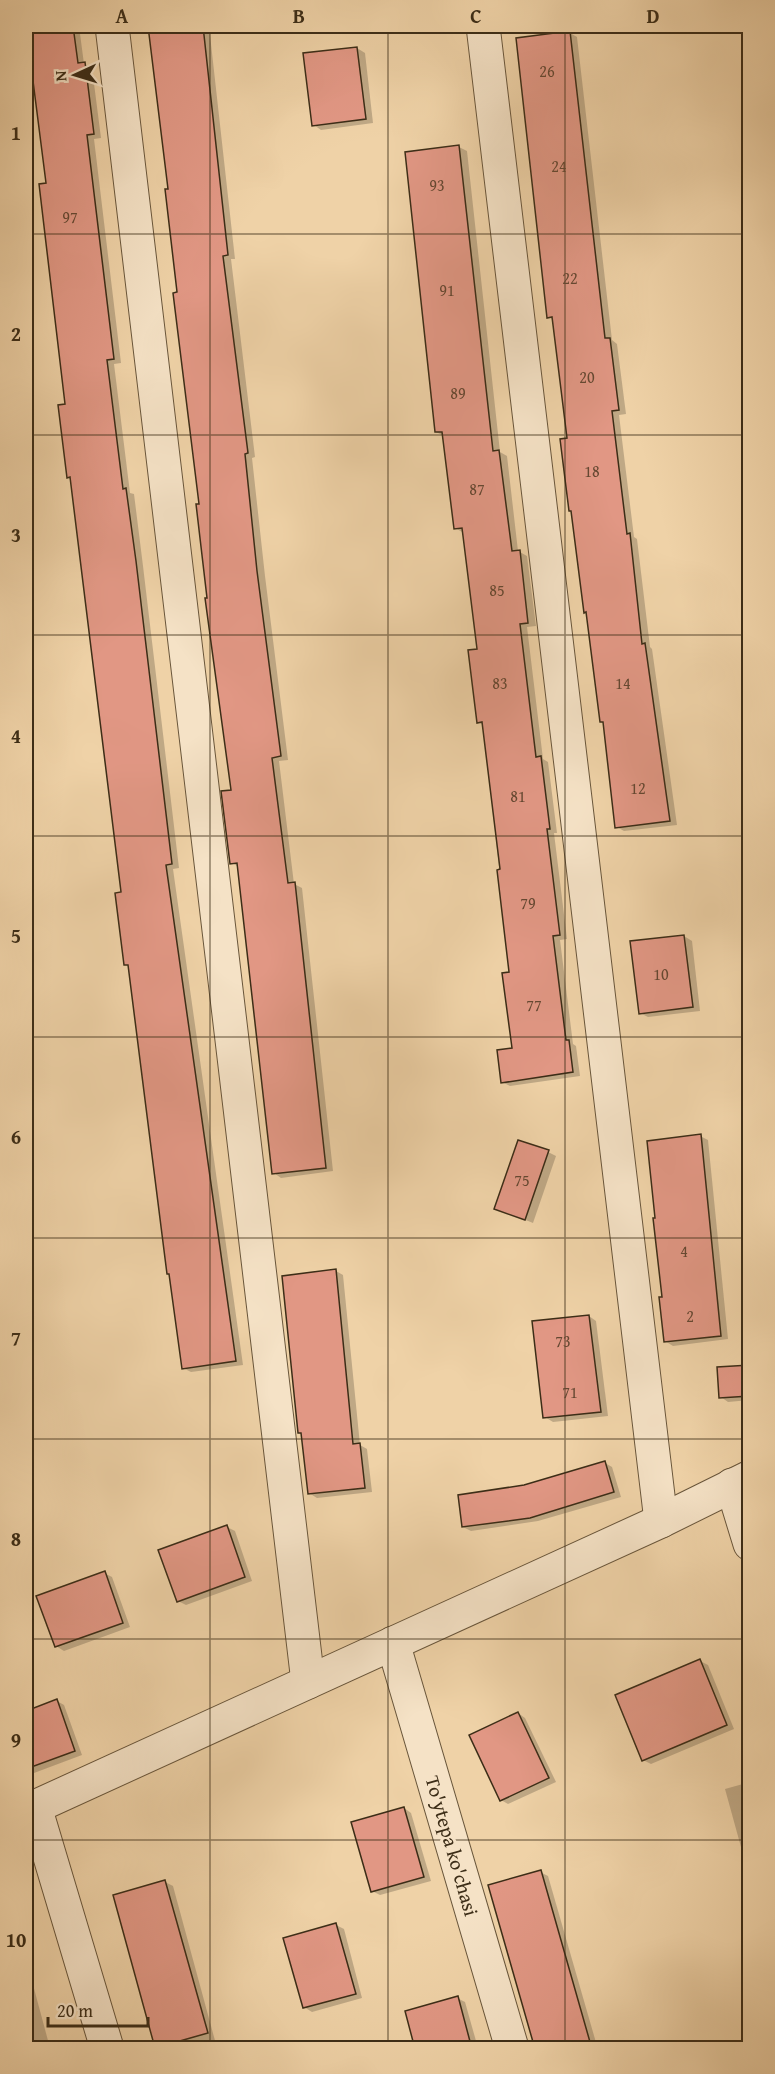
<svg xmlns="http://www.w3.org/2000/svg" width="775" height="2074" font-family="'Gentium Book Plus',serif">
<rect width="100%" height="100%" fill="#efd2a7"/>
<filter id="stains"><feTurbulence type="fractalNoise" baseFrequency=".00333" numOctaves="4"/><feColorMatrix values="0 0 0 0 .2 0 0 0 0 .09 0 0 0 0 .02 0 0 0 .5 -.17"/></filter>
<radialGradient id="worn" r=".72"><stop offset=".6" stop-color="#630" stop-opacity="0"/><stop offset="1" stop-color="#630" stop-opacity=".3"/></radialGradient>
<g fill="#0003">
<path d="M26,26H79L84,64L92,68L101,138L94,139L121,363L114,364L130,493L134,494L143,566L179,868L173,869L243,1365L191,1372L183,1368L129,966L126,964L122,893L72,479L68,477L67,406L47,184L30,50L26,48Z"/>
<path d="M150,26H209L235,259H231L255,457L252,458L265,576L288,760L279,761L294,884L302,888L333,1171L281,1178L274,1173L239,867L232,863V791L209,599L169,190Z"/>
<path d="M393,26H454L401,33Z"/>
<path d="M570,33L577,37L612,340L617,344L626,414L619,415L634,537L637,539L650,647L652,649L677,825L624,831L617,827L605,723L601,722L588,613L585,612L554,320L549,317Z"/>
<path d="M357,48L365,53L373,123L321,130L314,125Z"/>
<path d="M459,147L467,151L500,452L507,456L518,551L527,556L536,626L527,627L543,759L548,762L557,833H554L567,939L560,940L573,1044L576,1046L580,1076L510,1086L502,1082L513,1049L511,973L483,725L478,722L479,651L464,533L455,528L444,436L436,432Z"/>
<path d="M684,936L692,941L700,1011L648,1017L640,1013Z"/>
<path d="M700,1136L708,1140L728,1339L673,1346L665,1341L664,1298Z"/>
<path d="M548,1152L556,1156L533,1223L496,1208Z"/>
<path d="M336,1271L343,1275L360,1445L367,1449L372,1492L317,1498L309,1493L303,1434Z"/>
<path d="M589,1316L596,1321L608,1416L553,1422L545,1417Z"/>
<path d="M750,1367V1400L728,1402L721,1397Z"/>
<path d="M605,1463L612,1467L621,1497L538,1521L471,1531L463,1527L524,1487Z"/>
<path d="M227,1527L235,1531L252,1581L186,1605L178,1601Z"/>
<path d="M104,1573L112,1577L130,1627L64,1651L56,1646Z"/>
<path d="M700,1661L708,1665L734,1729L651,1764L643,1760Z"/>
<path d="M57,1701L64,1705L82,1755L26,1776V1712Z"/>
<path d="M518,1713L525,1718L556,1782L508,1804L501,1800Z"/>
<path d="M750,1782V1861L744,1858L725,1789Z"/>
<path d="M404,1808L411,1813L431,1881L380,1895L372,1891Z"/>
<path d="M540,1872L548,1876L597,2046L588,2048H537Z"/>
<path d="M165,1882L173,1886L217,2048H159L115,1896Z"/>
<path d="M336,1925L344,1929L362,1998L312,2012L304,2007Z"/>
<path d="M26,1978L32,1981L50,2048H26Z"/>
<path d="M457,1998L465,2002L478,2048H417Z"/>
</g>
<g fill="#e19784" stroke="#3c2d17" stroke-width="1.5">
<path d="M26,26H73L78,63L85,62L94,134L87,135L114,359L107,360L123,489L126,488L136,561L172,864L166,865L236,1361L182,1369L169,1274H167L128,965H124L115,893L121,892L70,477L67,478L58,405L65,404L39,184L46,183Z"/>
<path d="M148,26H203L228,255L223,256L248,453L245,454L257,571L281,756L272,758L288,883L295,882L326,1168L272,1174L237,863L230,864L221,791L231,790L205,598H207L196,504H199L173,293L177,292L165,189H168Z"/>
<path d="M570,31L605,338H610L619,410L612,411L627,534L630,533L642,644L645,643L670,821L615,828L603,722H600L586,612L584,613L571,511H569L560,439L567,438L552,317L547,318L516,38Z"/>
<path d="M357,47L366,119L312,126L303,53Z"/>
<path d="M459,145L493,451L499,450L512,551L520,550L528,623L520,624L536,757L541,756L550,829H547L560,935L553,936L566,1040H569L573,1072L501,1083L497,1050L512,1048L502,973L509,972L497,870L500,869L482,722L477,723L468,650L477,649L462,528L454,529L442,432H435L405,152Z"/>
<path d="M684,935L693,1007L639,1014L630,941Z"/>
<path d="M701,1134L721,1336L664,1342L659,1297H662L653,1218H655L647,1141Z"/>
<path d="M518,1140L549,1150L525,1220L494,1209Z"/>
<path d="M336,1269L353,1444L360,1443L365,1488L308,1494L301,1433H298L282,1276Z"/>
<path d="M589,1315L601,1412L543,1418L532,1321Z"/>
<path d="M750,1365V1396L719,1398L717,1367Z"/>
<path d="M605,1461L614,1492L530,1518L462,1527L458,1495L524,1485Z"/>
<path d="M227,1525L245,1577L177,1602L158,1550Z"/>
<path d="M105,1571L123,1623L55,1647L36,1596Z"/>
<path d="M700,1659L727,1725L642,1761L615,1695Z"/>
<path d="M57,1699L75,1751L26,1769V1711Z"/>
<path d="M518,1712L549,1778L500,1801L469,1735Z"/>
<path d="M404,1807L424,1877L371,1892L351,1822Z"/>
<path d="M541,1870L590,2042L567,2049H535L488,1885Z"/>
<path d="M165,1880L208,2033L155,2048L113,1895Z"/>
<path d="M336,1923L356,1994L303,2008L283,1938Z"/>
<path d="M458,1996L472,2049H415L405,2011Z"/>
</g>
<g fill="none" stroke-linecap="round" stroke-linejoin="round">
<g stroke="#69563b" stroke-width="35">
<g id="minor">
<path d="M112,26L308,1682"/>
<path d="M483,26L661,1521"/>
<path d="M732,1485L750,1544"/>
<path d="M393,1643L512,2048"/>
<path d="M35,1807L107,2048"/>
<path d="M26,1811L661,1521L750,1477"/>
</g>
</g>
<use href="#minor" stroke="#f5e2c6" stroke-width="33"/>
</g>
<path fill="none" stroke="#3c2d17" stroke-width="1.5" stroke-opacity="0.55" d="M210,26V2048M388,26V2048M565,26V2048M26,234H750M26,435H750M26,635H750M26,836H750M26,1037H750M26,1238H750M26,1439H750M26,1639H750M26,1840H750"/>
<g text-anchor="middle" stroke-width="6" stroke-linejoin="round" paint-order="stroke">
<g font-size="16" fill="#654832">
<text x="547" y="77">26</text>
<text x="559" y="172">24</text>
<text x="437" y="191">93</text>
<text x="70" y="223">97</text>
<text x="570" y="284">22</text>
<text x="447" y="296">91</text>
<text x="587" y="383">20</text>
<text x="458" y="399">89</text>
<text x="592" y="477">18</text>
<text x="477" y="495">87</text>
<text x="497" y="596">85</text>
<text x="500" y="689">83</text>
<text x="623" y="689">14</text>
<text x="638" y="794">12</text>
<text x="518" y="802">81</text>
<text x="528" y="909">79</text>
<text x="661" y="980">10</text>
<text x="534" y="1011">77</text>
<text x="522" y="1186">75</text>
<text x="684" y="1257">4</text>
<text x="690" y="1322">2</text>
<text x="563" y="1347">73</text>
<text x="570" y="1398">71</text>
</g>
<g font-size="20" fill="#3c2d17" stroke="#f5e2c6">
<text transform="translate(452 1846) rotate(74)" y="7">To'ytepa ko'chasi</text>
</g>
</g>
<rect width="775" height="2074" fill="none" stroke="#efd2a7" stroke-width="66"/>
<g transform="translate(75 75) rotate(266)" stroke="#f5e2c6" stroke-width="4.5" paint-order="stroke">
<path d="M0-4.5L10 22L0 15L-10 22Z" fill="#3c2d17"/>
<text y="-9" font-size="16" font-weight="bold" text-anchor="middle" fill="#3c2d17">N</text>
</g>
<path d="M48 2017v9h100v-9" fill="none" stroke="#3c2d17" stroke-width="3"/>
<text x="57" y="2017" font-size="18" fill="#3c2d17" stroke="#f5e2c6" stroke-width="4.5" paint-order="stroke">20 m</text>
<rect x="33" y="33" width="709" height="2008" fill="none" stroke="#3c2d17" stroke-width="2"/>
<g font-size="20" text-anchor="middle" font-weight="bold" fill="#3c2d17">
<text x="122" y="23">A</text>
<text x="299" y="23">B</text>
<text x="476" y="23">C</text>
<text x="653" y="23">D</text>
<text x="16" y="140">1</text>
<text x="16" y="341">2</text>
<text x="16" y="542">3</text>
<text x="16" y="743">4</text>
<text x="16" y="943">5</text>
<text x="16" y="1144">6</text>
<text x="16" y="1345">7</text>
<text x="16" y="1546">8</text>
<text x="16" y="1747">9</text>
<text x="16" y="1947">10</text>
</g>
<rect width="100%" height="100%" filter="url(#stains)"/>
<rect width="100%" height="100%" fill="url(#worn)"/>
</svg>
